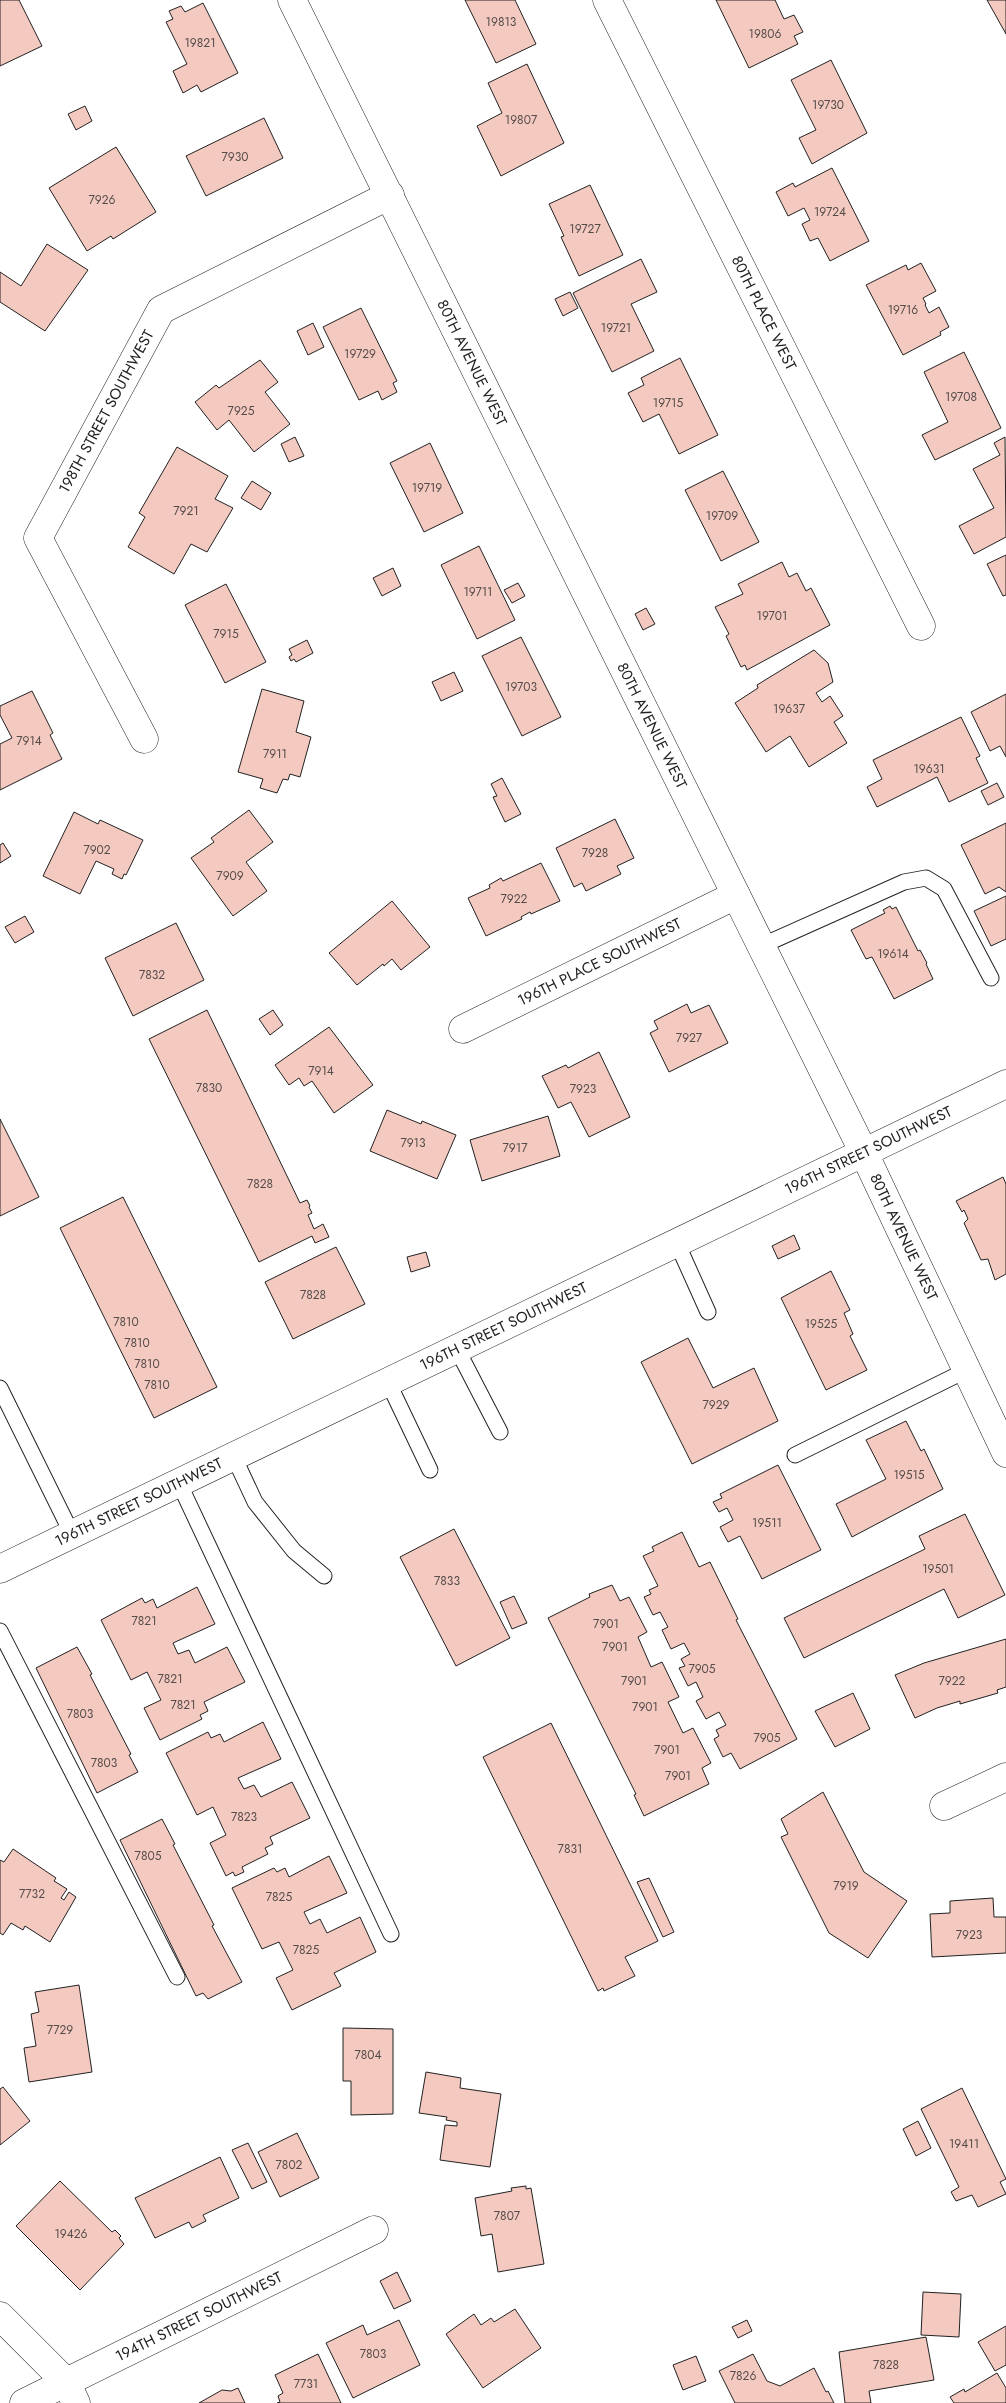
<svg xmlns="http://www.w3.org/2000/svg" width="1006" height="2403" font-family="Jost,sans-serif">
<rect width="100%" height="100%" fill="#fff"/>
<g fill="#f3c9c0" stroke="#222">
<path d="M0,0H19L42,46L0,66Z"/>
<path d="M465,0H515L536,44L496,63Z"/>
<path d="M716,0H775L784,19L794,15L803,32L794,36L798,44L749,68Z"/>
<path d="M987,0H1006V34Z"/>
<path d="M203,3L238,73L201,92L197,85L183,93L173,71L187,64L166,22L173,19L169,11L181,6L185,12Z"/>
<path d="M831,60L867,133L812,164L799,138L816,130L791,80Z"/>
<path d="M527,64L564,143L501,176L477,126L502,113L488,83Z"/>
<path d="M85,106L92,121L76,130L68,114Z"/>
<path d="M264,118L283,158L206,196L186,156Z"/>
<path d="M116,147L156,212L113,239L111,236L87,251L49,188Z"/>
<path d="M832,168L869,241L830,261L818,238L810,241L802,224L810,220L804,208L788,216L776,192L793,183L795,187Z"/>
<path d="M590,185L623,255L579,276L561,237L564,236L549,204Z"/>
<path d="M47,244L88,270L45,331L0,302V272L21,286Z"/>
<path d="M641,259L657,292L631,304L654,351L612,372L573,293Z"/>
<path d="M921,263L936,291L923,298L926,304L925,305L929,313L939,307L949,327L940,332L941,335L903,355L866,285L906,265L908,270Z"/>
<path d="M570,292L578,308L563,316L555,299Z"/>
<path d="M361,308L397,381L393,383L397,392L382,400L378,391L359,400L323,327Z"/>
<path d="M313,323L324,347L308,355L297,331Z"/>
<path d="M964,352L1001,428L935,460L922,435L948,422L924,372Z"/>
<path d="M680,358L718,435L679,454L659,414L643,422L628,393L644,385L641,378Z"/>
<path d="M260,360L278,382L265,392L290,424L254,452L229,420L217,430L195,402L216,385L219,388Z"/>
<path d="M295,437L304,456L289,462L281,444Z"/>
<path d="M1005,437L1006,537L974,554L959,526L994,508L973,469L1000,455L994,443Z"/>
<path d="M430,443L463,513L424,532L390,463Z"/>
<path d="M177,447L228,476L215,499L233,508L207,552L191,544L174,574L128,547L145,517L139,513Z"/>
<path d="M723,471L759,542L721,561L685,490Z"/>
<path d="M252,481L271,493L261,510L241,498Z"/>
<path d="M479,546L515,620L477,639L441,565Z"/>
<path d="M1006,555V595L1003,596L987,564Z"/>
<path d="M782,562L789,577L797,573L806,591L811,588L830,625L747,670L745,665L741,667L726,636L729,634L715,607L743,594L738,584Z"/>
<path d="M393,568L401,586L382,596L373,578Z"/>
<path d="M518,583L525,596L512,603L504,590Z"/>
<path d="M226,584L266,662L225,683L185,605Z"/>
<path d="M646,608L655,624L643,630L635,614Z"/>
<path d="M521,637L561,717L522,736L482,656Z"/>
<path d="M307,640L313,653L296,662L294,659L291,661L289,657L292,655L289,649Z"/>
<path d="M814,650L828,663L833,682L816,693L822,702L830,696L843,716L834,722L847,743L809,767L790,736L766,752L735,703L758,688L757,685Z"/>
<path d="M454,672L463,691L441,701L432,682Z"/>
<path d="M262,689L304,701L296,732L311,737L300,777L290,774L288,780L283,779L277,793L260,788L263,779L238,772Z"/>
<path d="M32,691L53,733L50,735L62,759L0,790V744L12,738L0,715V706Z"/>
<path d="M1006,694V757L1000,746L990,751L971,712Z"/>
<path d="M961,717L980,756L976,758L988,783L949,802L937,777L877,807L867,787L882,779L873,760Z"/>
<path d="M502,778L521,814L505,822L493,797L497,796L491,784Z"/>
<path d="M997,783L1004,797L988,805L981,791Z"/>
<path d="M249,810L273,842L246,862L267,891L233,916L191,858L214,842L211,838Z"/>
<path d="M74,812L98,824L100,820L143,840L126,875L124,874L122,879L112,874L114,869L96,861L80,894L43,876Z"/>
<path d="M615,819L634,858L617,866L621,874L586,891L582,883L574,887L556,848Z"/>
<path d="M1006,823V892L999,887L985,894L961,845Z"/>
<path d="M3,843L11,856L0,863V845Z"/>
<path d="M541,863L560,901L531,914L530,912L521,917L522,919L486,936L468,898L490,888L489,885L501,878L503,881Z"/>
<path d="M1006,896V939L991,946L974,911Z"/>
<path d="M392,901L430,947L401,970L392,959L384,966L383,964L357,985L329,953Z"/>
<path d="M890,906L892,909L896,907L918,951L920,950L927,963L926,964L933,979L894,999L872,957L866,959L851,930L885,913L883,910Z"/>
<path d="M25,916L34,932L15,943L5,927Z"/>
<path d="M176,923L204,980L133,1016L105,958Z"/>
<path d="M687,1004L691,1013L709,1005L728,1043L669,1072L650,1033L658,1029L654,1021Z"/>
<path d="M207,1010L300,1203L307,1200L310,1206L309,1207L312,1213L308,1215L314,1229L323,1224L329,1237L315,1243L312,1236L259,1262L149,1039Z"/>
<path d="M273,1010L283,1025L270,1035L259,1019Z"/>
<path d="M329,1027L373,1085L334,1113L312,1081L304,1086L299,1078L289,1085L275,1065Z"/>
<path d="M599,1052L630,1117L589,1137L571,1102L558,1108L542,1076L566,1065L568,1068Z"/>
<path d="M387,1110L421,1124L422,1121L456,1135L437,1179L370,1151Z"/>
<path d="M548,1116L560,1156L482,1181L470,1140Z"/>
<path d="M0,1119L39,1197L0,1216Z"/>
<path d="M1003,1177L1006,1184V1274L995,1280L988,1259L981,1260L964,1223L968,1219L964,1210L962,1212L956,1201Z"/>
<path d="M123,1197L217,1387L154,1418L60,1228Z"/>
<path d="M794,1235L800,1249L778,1259L772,1246Z"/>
<path d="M336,1247L365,1304L293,1339L265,1282Z"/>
<path d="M426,1252L430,1266L411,1272L407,1257Z"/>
<path d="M831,1271L850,1310L844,1313L853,1334L850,1336L867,1370L826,1390L781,1298Z"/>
<path d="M688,1338L713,1388L754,1368L778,1421L692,1464L641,1362Z"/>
<path d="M906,1421L921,1451L924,1449L943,1489L852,1537L836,1504L886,1479L866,1440Z"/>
<path d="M778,1465L821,1550L762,1579L740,1536L728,1542L720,1527L733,1520L727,1508L719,1512L713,1502L722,1498L720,1494Z"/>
<path d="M965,1514L1005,1595L958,1618L944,1589L804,1658L784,1618L925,1549L919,1536Z"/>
<path d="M454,1529L510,1638L456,1666L400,1557Z"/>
<path d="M682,1532L699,1567L710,1562L738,1619L736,1620L797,1739L740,1769L731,1753L723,1757L714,1739L719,1736L716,1730L726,1725L719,1712L706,1719L696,1701L703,1697L696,1682L688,1686L679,1668L685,1666L681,1659L690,1654L684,1643L671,1649L662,1630L668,1627L660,1612L653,1615L644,1597L651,1594L649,1590L658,1586L643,1556L654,1551L652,1547Z"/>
<path d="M612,1585L620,1601L629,1597L647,1632L638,1637L651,1667L662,1662L679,1697L668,1702L683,1733L693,1728L711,1763L702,1768L709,1784L644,1816L634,1795L636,1794L548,1618L590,1597L589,1594Z"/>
<path d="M197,1587L215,1624L173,1643L178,1654L189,1650L195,1663L227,1647L245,1682L204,1702L208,1711L200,1715L202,1719L160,1740L144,1708L161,1700L147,1672L131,1680L101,1620L142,1598L145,1603L153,1599L157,1608Z"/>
<path d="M514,1596L527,1623L512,1629L500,1602Z"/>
<path d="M1006,1639V1687L997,1690L998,1693L960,1704V1701L937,1708L915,1718L895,1675L924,1663Z"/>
<path d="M77,1647L92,1674L90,1675L131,1754L129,1755L138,1772L97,1793L36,1668Z"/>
<path d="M853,1693L870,1729L835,1747L815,1711Z"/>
<path d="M263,1722L281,1759L238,1778L244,1789L254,1785L261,1797L292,1782L310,1818L270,1837L273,1844L265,1848L268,1854L242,1867L244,1872L235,1876L233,1872L226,1876L210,1843L226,1835L213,1807L197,1815L166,1753L208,1732L211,1738L220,1734L224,1742Z"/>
<path d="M551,1723L658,1941L625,1957L635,1976L604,1991L603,1988L598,1991L483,1757Z"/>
<path d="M823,1792L864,1872L907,1901L868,1958L829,1933L781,1837L788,1834L781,1819Z"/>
<path d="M162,1819L175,1844L173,1845L214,1925L212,1926L242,1982L208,1999L203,1993L196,1996L120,1840Z"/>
<path d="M13,1849L56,1878L54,1881L67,1889L61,1898L64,1900L69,1892L76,1897L50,1942L25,1926L23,1930L11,1923L3,1935L0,1933V1860L4,1862Z"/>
<path d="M329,1856L347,1893L304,1912L310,1924L320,1919L327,1933L360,1917L376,1952L334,1973L341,1986L292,2010L276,1978L293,1970L279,1942L262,1949L232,1888L274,1868L277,1872L285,1868L289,1877Z"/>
<path d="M649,1878L674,1932L663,1937L637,1882Z"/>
<path d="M993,1898L994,1917H1006V1953L932,1957L930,1914L950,1913V1901Z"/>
<path d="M79,1985L92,2072L29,2082L24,2048L36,2046L31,2014L39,2012L35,1992Z"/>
<path d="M343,2028L393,2029V2114L351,2115V2081H343Z"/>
<path d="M426,2072L461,2078L460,2088L501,2094L490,2167L440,2160L445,2125L457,2126V2122L446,2120L447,2117L419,2113Z"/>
<path d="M3,2087L30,2121L0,2145V2089Z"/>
<path d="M962,2088L1006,2179L1000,2182L1006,2194L978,2207L972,2195L956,2201L951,2192L959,2187L921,2109Z"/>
<path d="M918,2121L931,2148L916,2156L903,2129Z"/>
<path d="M297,2133L319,2178L280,2197L258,2152Z"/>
<path d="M248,2143L267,2182L252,2189L232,2150Z"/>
<path d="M220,2157L239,2198L203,2215L206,2221L192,2228L189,2222L155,2238L135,2198Z"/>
<path d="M60,2181L112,2232L115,2230L121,2236L119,2238L124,2244L80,2290L16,2226Z"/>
<path d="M526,2186V2189L531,2188L544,2264L498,2272L492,2234L481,2236L475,2198L512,2191L511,2188Z"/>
<path d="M397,2272L411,2301L394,2309L380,2281Z"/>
<path d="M923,2292L961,2294L959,2337L921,2335Z"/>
<path d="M515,2309L541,2348L483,2388L446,2334L474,2314L481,2325L491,2318L494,2322Z"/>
<path d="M399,2320L420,2365L353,2398L326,2343L363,2325L367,2335Z"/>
<path d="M747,2320L752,2331L738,2338L732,2327Z"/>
<path d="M1006,2326V2365L995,2371L978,2342Z"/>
<path d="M926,2337L934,2380L869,2391L871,2403H845L839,2352Z"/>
<path d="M318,2354L341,2403H277L280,2402L278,2396L283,2393L275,2375Z"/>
<path d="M753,2354L767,2381L780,2386L814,2368L826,2392L828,2391L834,2403H735L719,2371Z"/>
<path d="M696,2356L706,2381L683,2390L673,2365Z"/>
<path d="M997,2373L1006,2388V2403H954L950,2397L964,2389L965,2392Z"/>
<path d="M238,2388L245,2403H199L222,2390L231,2391Z"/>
</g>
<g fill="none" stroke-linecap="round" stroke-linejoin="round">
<g stroke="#222" stroke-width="17">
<g id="service">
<path d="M761,946L904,882L926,878L944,889L991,978"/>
<path d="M677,1243L708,1312"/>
<path d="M457,1349L500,1432"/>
<path d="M388,1382L430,1470"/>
<path d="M0,1388L72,1534"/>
<path d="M795,1455L967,1370"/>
<path d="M234,1457L255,1502L294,1551L324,1576"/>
<path d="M179,1483L391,1934"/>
<path d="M0,1631L177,1977"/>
</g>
</g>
<g stroke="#222" stroke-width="29">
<g id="minor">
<path id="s1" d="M607,0L921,626"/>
<path id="s2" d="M144,739L38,538L161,310L390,195"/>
<path id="s3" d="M463,1029L736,895"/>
<path d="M944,1806L1006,1777"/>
<path d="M0,2316L66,2382L76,2403"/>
<path id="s4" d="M24,2403L374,2230"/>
</g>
</g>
<g stroke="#222" stroke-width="29">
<g id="tertiary">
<path id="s5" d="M292,0L864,1153L1006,1453"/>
</g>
</g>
<g stroke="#222" stroke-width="29">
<g id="primary">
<path id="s6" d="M0,1569L1006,1084"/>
</g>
</g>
<use href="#service" stroke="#fff" stroke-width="15"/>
<use href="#minor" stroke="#fff" stroke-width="28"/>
<use href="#tertiary" stroke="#fff" stroke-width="28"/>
<use href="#primary" stroke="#fff" stroke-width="28"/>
</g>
<g text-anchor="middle" stroke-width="4" stroke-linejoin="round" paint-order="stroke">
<g font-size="12" fill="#564c4a">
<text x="501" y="26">19813</text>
<text x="765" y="38">19806</text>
<text x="200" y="47">19821</text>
<text x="828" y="109">19730</text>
<text x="521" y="124">19807</text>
<text x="235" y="161">7930</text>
<text x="102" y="204">7926</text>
<text x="830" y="216">19724</text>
<text x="585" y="233">19727</text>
<text x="903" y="314">19716</text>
<text x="616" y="332">19721</text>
<text x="360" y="358">19729</text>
<text x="961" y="401">19708</text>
<text x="668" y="407">19715</text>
<text x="241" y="415">7925</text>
<text x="427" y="492">19719</text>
<text x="186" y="515">7921</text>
<text x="722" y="520">19709</text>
<text x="478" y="596">19711</text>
<text x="772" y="620">19701</text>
<text x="226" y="638">7915</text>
<text x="521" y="691">19703</text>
<text x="789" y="713">19637</text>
<text x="29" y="745">7914</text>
<text x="275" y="758">7911</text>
<text x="929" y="773">19631</text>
<text x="97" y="854">7902</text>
<text x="595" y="857">7928</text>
<text x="230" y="880">7909</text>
<text x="514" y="903">7922</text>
<text x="893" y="958">19614</text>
<text x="152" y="979">7832</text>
<text x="689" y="1042">7927</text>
<text x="321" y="1075">7914</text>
<text x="209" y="1092">7830</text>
<text x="583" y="1093">7923</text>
<text x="413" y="1147">7913</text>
<text x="515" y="1152">7917</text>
<text x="260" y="1188">7828</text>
<text x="313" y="1299">7828</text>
<text x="126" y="1326">7810</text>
<text x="821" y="1328">19525</text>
<text x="137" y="1347">7810</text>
<text x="147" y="1368">7810</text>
<text x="157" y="1389">7810</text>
<text x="716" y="1409">7929</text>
<text x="909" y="1479">19515</text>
<text x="767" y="1527">19511</text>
<text x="938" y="1573">19501</text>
<text x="447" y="1585">7833</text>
<text x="144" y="1625">7821</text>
<text x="606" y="1628">7901</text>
<text x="615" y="1651">7901</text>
<text x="702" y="1673">7905</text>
<text x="170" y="1683">7821</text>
<text x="634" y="1685">7901</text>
<text x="952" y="1685">7922</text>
<text x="183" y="1709">7821</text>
<text x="645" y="1711">7901</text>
<text x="80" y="1718">7803</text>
<text x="767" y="1742">7905</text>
<text x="667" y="1754">7901</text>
<text x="104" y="1767">7803</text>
<text x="678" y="1780">7901</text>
<text x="244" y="1821">7823</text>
<text x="570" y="1853">7831</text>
<text x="148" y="1860">7805</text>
<text x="846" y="1890">7919</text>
<text x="32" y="1898">7732</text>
<text x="279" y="1901">7825</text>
<text x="969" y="1939">7923</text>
<text x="306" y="1954">7825</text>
<text x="60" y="2034">7729</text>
<text x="368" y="2059">7804</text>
<text x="964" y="2148">19411</text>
<text x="289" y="2169">7802</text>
<text x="507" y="2220">7807</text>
<text x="71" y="2238">19426</text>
<text x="373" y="2358">7803</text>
<text x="886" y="2369">7828</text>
<text x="743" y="2380">7826</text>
<text x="306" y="2388">7731</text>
</g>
<g font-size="15" fill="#222" stroke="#fff">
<text dy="5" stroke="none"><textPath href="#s1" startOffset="350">80TH PLACE WEST</textPath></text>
<text dy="5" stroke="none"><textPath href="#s5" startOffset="405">80TH AVENUE WEST</textPath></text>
<text dy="5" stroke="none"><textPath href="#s2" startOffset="371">198TH STREET SOUTHWEST</textPath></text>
<text dy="5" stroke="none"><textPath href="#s5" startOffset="810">80TH AVENUE WEST</textPath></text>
<text dy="5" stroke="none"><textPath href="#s3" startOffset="152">196TH PLACE SOUTHWEST</textPath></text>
<text dy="5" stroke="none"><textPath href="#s6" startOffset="964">196TH STREET SOUTHWEST</textPath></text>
<text dy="5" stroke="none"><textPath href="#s5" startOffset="1380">80TH AVENUE WEST</textPath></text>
<text dy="5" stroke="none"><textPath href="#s6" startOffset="559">196TH STREET SOUTHWEST</textPath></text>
<text dy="5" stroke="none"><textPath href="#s6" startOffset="154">196TH STREET SOUTHWEST</textPath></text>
<text dy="5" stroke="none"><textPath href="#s4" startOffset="195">194TH STREET SOUTHWEST</textPath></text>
</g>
</g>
</svg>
